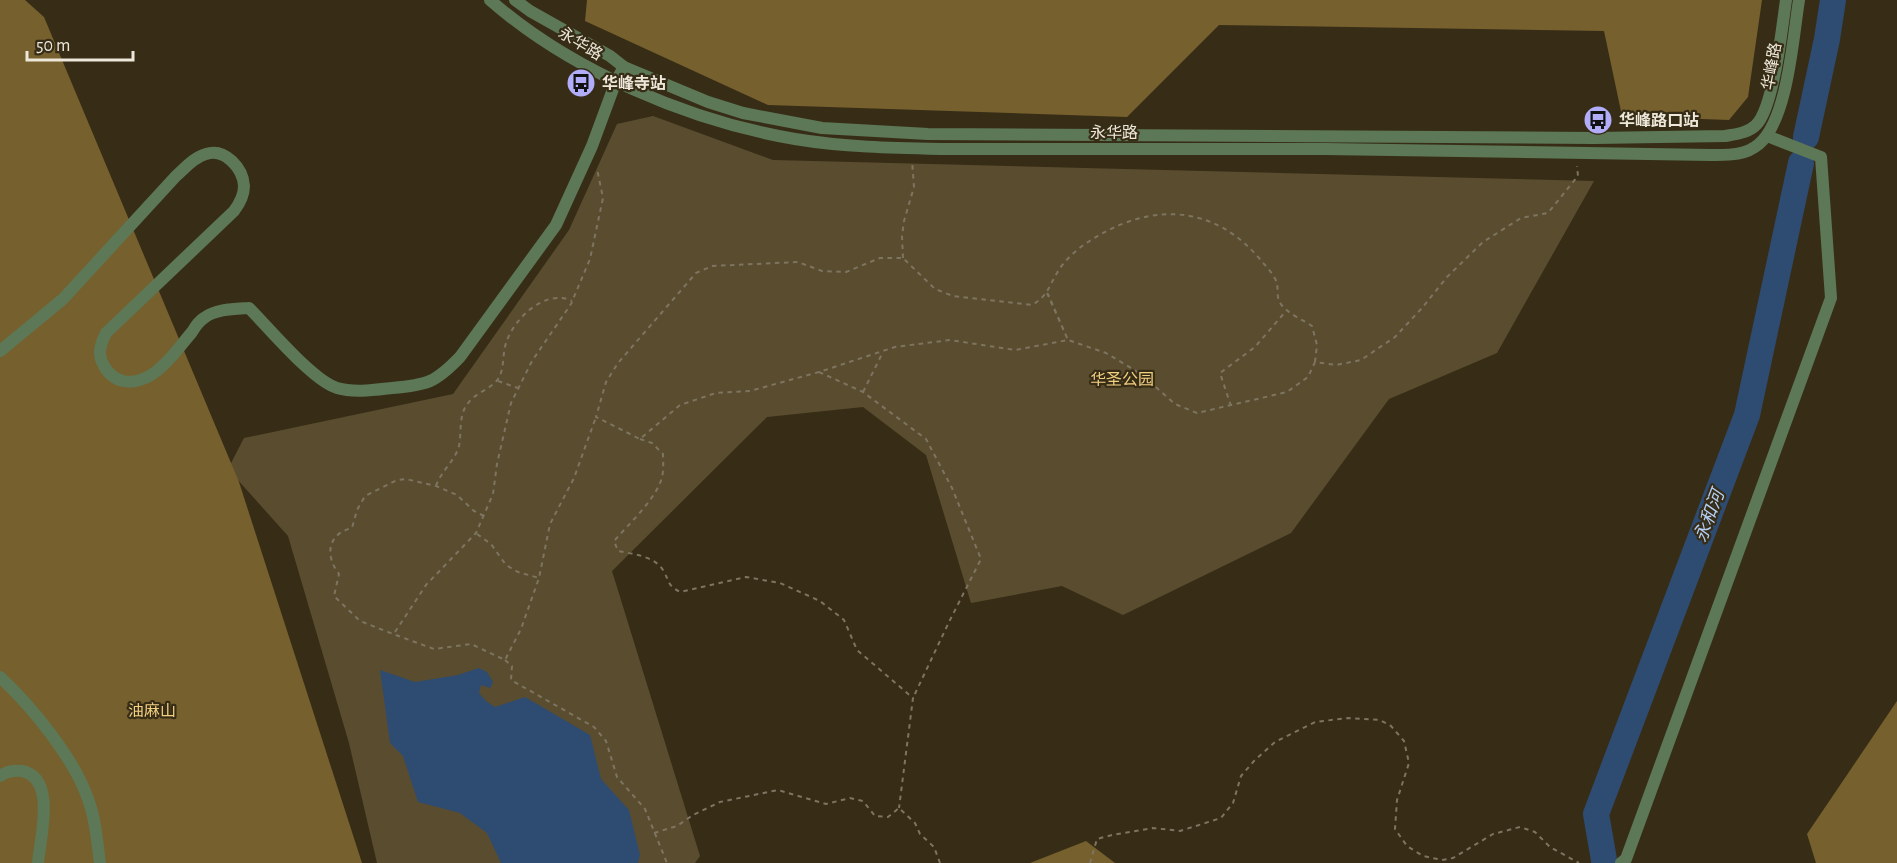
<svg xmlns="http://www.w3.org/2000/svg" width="1897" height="863" font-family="'Alegreya Sans','Noto Sans SC',sans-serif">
<rect width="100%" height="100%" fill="#372d17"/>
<path fill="#5a4d2f" d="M653,116L773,160L1594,181L1497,353L1389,399L1291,533L1123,615L1062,586L971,603L926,455L863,407L767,417L612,571L700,856L695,863H377L349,743L288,536L228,469L244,438L453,394L569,230L617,124Z"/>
<g fill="#76602d">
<path d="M0,0H25L44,17L239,482L362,863H0Z"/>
<path d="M587,0H1762L1748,97L1729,120L1622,116L1604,31L1219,25L1127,117L768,105L585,21Z"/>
<path d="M1897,701V863H1816L1807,834Z"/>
<path d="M1086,841L1115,863H1030Z"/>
</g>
<path fill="#2e4b72" d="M479,668L487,672L493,682L490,688L481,685L479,693L486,701L495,707L525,697L590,735L601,779L629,810L640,855L638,863H501L487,833L460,813L418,802L403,756L390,743L380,670L415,682L458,675Z"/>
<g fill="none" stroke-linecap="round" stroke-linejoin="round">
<g stroke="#2e4b72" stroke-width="26">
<path d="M1806,137L1827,39L1833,0"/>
<path d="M1604,860L1596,814L1747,415L1801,163"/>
</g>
<g stroke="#7d7461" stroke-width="2" stroke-dasharray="4.5 4.5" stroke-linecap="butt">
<path d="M903,258L902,236L904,221L914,187L912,161"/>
<path d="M1047,293L1068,340L1048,294"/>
<path d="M1315,362L1317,345L1312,326C1302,319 1285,313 1279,301C1277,296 1278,289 1277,283C1275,277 1269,269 1264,264C1215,202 1148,201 1085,244C1075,251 1063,262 1057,273C1049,286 1047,297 1032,305L953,296L935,289L903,258H880L846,272L822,271L798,262L712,266L696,273L618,363L606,382L596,417L640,439L680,405L716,393L750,391L819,372L895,347L950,340L1015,350L1068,340L1106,353L1141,374L1175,404L1197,413L1287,392L1308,377L1315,362L1336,365L1361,360L1395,337L1422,308L1447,277L1483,242L1521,218L1548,213L1578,176L1577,166"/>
<path d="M819,372L863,392L926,439L952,488L981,559L949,622L913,698"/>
<path d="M498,381L518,388"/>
<path d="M863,392L883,352"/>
<path d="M1231,406L1220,373L1255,347L1286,311"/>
<path d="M640,439L652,443L663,454C663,462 664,469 662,477C657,498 629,524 614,541L618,551C633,554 654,556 663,570C670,582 667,585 680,592L746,577L780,583L820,601L844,620L857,650L913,698L899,808"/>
<path d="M436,486C441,471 455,461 459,446C462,431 458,414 469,402C477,392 491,389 498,379C505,368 502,355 506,343C514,318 546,288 572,301"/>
<path d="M484,516L474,511L457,495L436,486L406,479L397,480L365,496L357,510L352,528C327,534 325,556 339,574L334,596L360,621L393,634L434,649L471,644L505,660L521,629L539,578L550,524L574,478L596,417"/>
<path d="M477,534L491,544L506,565L518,572L539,578"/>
<path d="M395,632L426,585L476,533L493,494L497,464L511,403L532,361L571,304L590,259L603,198L597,169"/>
<path d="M505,660L512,666L511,680L594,727L606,741L617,777L645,809L667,863"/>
<path d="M654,833L677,826L693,815L720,802L778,790L826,804L850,798L863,801L875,816L888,817L899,808L915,823L920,834L934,847L940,863"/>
<path d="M1090,863L1097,839L1112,835L1153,828L1180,831L1221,818L1233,803L1241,776L1254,761L1275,742L1315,722L1348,718L1380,720L1391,726L1404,741L1409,763L1397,800L1395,829L1407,846L1423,856L1442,860L1453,858L1493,834L1520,827L1535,832L1550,847L1579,863"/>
</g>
<g stroke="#5d7856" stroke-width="12">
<path d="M0,351L63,299L176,176C184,169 194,157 206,154C225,148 243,168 244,186C244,196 240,203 234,211L106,333C101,343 97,353 103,364C107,372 114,379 123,381C153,387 175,352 192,332C195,327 199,321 204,318C216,309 234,309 249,308C269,328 313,381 337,388C354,393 374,390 392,388C427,385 435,383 460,357L556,225L592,146L616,81L624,67"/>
<path d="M0,677C32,707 74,758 88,799C96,820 97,842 100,863"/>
<path d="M0,776C7,771 13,770 22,771C57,778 40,838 38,863"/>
<path d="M1621,863L1626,859L1831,298L1821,157L1767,136"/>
</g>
<g stroke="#5d7856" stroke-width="12">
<path d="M490,0C571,71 689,121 795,139C843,147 892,148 941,149H1325L1711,155C1728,155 1745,156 1759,144C1788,119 1793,37 1799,0"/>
<path d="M515,0L530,11L610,56L624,67L708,102L743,113L822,128L928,134L1595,138L1725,136C1736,134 1748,133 1756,125C1774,107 1782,27 1786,0"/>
</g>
</g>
<defs>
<g id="bus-disc" transform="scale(1.5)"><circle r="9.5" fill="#b2adf9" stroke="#372d17"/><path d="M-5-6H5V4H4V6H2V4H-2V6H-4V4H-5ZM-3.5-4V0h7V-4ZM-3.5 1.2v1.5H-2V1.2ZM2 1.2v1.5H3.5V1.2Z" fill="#111"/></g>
</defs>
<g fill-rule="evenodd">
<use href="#bus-disc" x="581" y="83"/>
<use href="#bus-disc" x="1598" y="120"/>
</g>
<g text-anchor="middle" stroke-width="4.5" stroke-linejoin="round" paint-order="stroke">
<g font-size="16" fill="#eee8da" stroke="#372d17">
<text transform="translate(581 43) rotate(31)" y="6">永华路</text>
<text transform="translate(1771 66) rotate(-80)" y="6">华峰路</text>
<text x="1114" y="138">永华路</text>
</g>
<g font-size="16" font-weight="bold" fill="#eee8da" stroke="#372d17" text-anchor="start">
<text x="602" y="89">华峰寺站</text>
<text x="1619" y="126">华峰路口站</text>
</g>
<g font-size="16" fill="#f2d081" stroke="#372d17">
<text x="1122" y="385">华圣公园</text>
<text x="152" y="716">油麻山</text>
</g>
<g font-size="18" font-style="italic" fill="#b3cff6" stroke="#372d17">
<text transform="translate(1709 516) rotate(-69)" y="6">永和河</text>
</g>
</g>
<path d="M27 51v9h106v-9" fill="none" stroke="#eee8da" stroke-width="3"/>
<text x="36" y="51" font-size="18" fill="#eee8da" stroke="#372d17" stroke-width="4.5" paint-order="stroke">50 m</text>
</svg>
